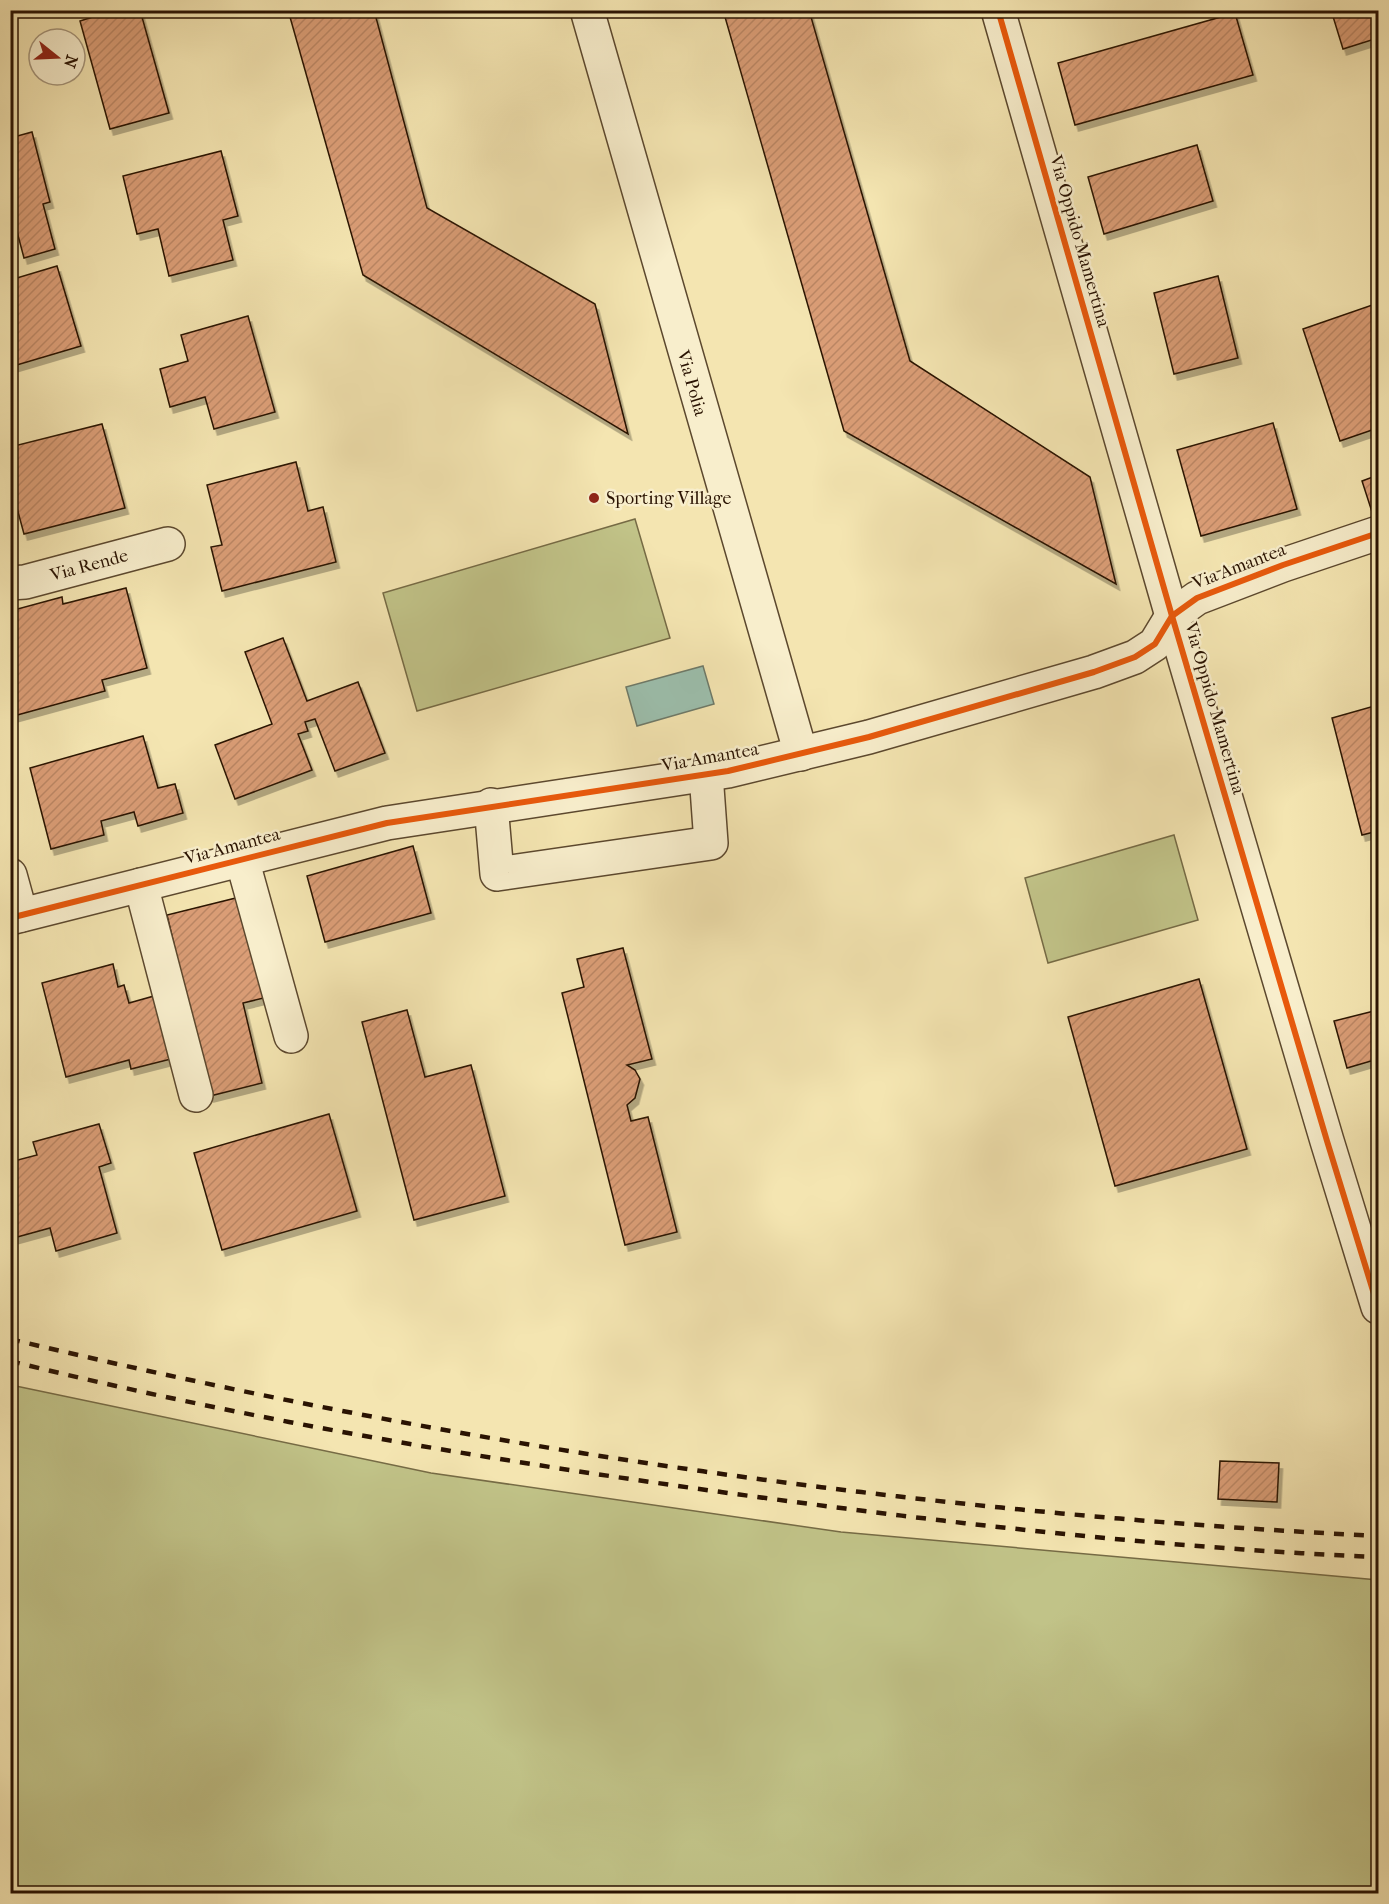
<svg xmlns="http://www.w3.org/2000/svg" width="1389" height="1904" font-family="'IM FELL French Canon',serif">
<defs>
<pattern id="building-hatch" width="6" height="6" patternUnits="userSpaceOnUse" patternTransform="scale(1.5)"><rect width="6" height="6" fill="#da9d76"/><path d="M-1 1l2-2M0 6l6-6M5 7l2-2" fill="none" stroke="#bb8664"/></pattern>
<filter id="shadow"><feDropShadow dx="3.5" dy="6" stdDeviation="0" flood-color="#0004"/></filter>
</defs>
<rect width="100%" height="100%" fill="#f4e5b1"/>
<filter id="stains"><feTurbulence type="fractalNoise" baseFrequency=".00333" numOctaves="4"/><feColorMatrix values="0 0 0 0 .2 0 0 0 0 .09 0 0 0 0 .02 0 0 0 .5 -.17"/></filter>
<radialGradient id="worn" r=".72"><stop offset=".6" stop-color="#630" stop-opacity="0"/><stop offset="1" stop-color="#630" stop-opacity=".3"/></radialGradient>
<g fill="#c1c388" stroke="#766b45" stroke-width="1.5">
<path d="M635,519L670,638L417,711L383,593Z"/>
<path d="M1174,835L1198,920L1048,963L1025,878Z"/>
<path d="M11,1385L431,1473L841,1532L1378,1580V1893H11Z"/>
</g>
<path fill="#9cbfad" stroke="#6e7a69" stroke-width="1.5" d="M703,666L714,704L637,726L626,687Z"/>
<g fill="url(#building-hatch)" stroke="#2a1302" stroke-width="1.5" filter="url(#shadow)">
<path d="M115,10H140L169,113L110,129L80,21Z"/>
<path d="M288,10H374L427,208L595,304L628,434L363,275Z"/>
<path d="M723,10H809L910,361L1090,477L1116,584L844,431Z"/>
<path d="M1331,10H1378V38L1343,49Z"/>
<path d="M1235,13L1253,75L1075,125L1058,63Z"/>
<path d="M32,132L50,202L43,204L55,249L24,258L15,224L10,226V138Z"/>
<path d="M1197,145L1213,201L1104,234L1088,177Z"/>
<path d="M221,151L238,216L223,220L233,260L169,276L158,229L137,234L123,176Z"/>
<path d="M57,266L81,346L10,367V280Z"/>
<path d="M1218,276L1238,358L1174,374L1154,293Z"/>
<path d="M1378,303V428L1340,441L1303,329Z"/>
<path d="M248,316L275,412L214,429L205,397L170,407L160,369L188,361L181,335Z"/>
<path d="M1273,423L1297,509L1201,536L1177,450Z"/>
<path d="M102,424L125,508L24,534L10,482V447Z"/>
<path d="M296,462L308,511L323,507L336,562L222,591L211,547L222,545L207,485Z"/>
<path d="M1378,475V514L1373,515L1362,481Z"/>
<path d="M126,588L147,668L102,680L105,691L10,717V611L62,597L63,604Z"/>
<path d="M283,638L307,701L358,682L385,753L335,771L315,719L305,722L308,731L298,734L312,770L235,799L215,745L272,724L245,652Z"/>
<path d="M1378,705V831L1362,835L1332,718Z"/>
<path d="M143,736L158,788L175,784L183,813L138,826L134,812L101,821L104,835L51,849L30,768Z"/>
<path d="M413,846L431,913L325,942L307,876Z"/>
<path d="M248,895L272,996L243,1003L262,1083L210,1096L167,915Z"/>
<path d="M623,948L652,1059L627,1065L635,1070L640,1079L635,1098L627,1105L631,1121L648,1117L677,1232L625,1245L562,993L584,987L577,959Z"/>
<path d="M113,964L118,987L124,985L129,1003L154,996L171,1059L131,1069L129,1060L66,1077L42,983Z"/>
<path d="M1199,979L1247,1149L1115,1186L1068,1017Z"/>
<path d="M407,1010L425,1077L471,1065L505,1196L414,1220L362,1022Z"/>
<path d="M1378,1010V1059L1347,1068L1334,1021Z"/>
<path d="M329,1114L357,1211L222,1250L194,1153Z"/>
<path d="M99,1124L111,1163L99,1167L117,1233L56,1251L50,1228L10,1239V1162L37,1155L33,1142Z"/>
<path d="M1220,1461L1279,1463L1277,1502L1218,1499Z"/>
</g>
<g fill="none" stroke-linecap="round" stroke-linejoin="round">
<g stroke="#5c482e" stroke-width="36">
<g id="minor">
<path d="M587,10L801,754"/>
<path d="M998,10L1172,616L1327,1141L1378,1307"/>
<path d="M10,583L25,582L168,544"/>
<path d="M491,805L497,874L711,843L706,774"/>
<path d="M242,859L291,1036"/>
<path d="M10,875L21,915"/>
<path d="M141,885L196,1095"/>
<path d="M10,918L387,823L728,771L869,737L1094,672L1135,657L1155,644L1172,616L1197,598L1283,565L1378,533"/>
</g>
</g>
<use href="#minor" stroke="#f8eecc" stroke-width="33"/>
<g stroke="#2a1302" stroke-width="4.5" stroke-dasharray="10 10" stroke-linecap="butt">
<path d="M10,1339C459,1447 917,1513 1378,1536"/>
<path d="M10,1361C244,1419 483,1459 721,1492C939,1522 1158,1548 1378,1557"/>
</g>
<g stroke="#f8eecc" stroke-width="10">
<g id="cycleway">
<path d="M998,10L1172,616L1327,1141L1378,1307"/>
<path d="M10,918L387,823L728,771L869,737L1094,672L1135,657L1155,644L1172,616L1197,598L1283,565L1378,533"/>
</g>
</g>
<use href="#cycleway" stroke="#e8590c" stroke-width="6"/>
</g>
<circle fill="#8f2418" stroke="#f8eecc" stroke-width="2" cx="594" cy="498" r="6"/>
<g text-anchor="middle" stroke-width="5" stroke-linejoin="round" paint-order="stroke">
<g font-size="18" fill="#2a1302" stroke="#f8eecc">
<text transform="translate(1080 241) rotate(74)" y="6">Via Oppido Mamertina</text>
<text transform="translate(692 383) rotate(74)" y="6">Via Polia</text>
<text transform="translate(89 565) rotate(-15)" y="6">Via Rende</text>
<text transform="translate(1239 566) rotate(-21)" y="6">Via Amantea</text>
<text transform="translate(1215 708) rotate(74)" y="6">Via Oppido Mamertina</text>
<text transform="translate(710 757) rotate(-10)" y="6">Via Amantea</text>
<text transform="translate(232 846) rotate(-15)" y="6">Via Amantea</text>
</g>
<g font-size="18" fill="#2a1302" stroke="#f8eecc" text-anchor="start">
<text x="606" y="504">Sporting Village</text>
</g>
</g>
<rect width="1389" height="1904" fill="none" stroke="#f4e5b1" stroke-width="36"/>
<rect x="12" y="12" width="1365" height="1880" fill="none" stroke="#2a1302" stroke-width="3"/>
<rect x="18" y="18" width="1353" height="1868" fill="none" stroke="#2a1302" stroke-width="1.5"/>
<g transform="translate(57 57) rotate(108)"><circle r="28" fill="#f8eecc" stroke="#a6967b" stroke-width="1.5"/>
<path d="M0-4.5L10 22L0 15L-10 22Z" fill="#8f2418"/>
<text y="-9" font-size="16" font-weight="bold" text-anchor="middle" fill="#2a1302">N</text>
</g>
<rect width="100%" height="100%" filter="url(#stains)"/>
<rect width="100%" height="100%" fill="url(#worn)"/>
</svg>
